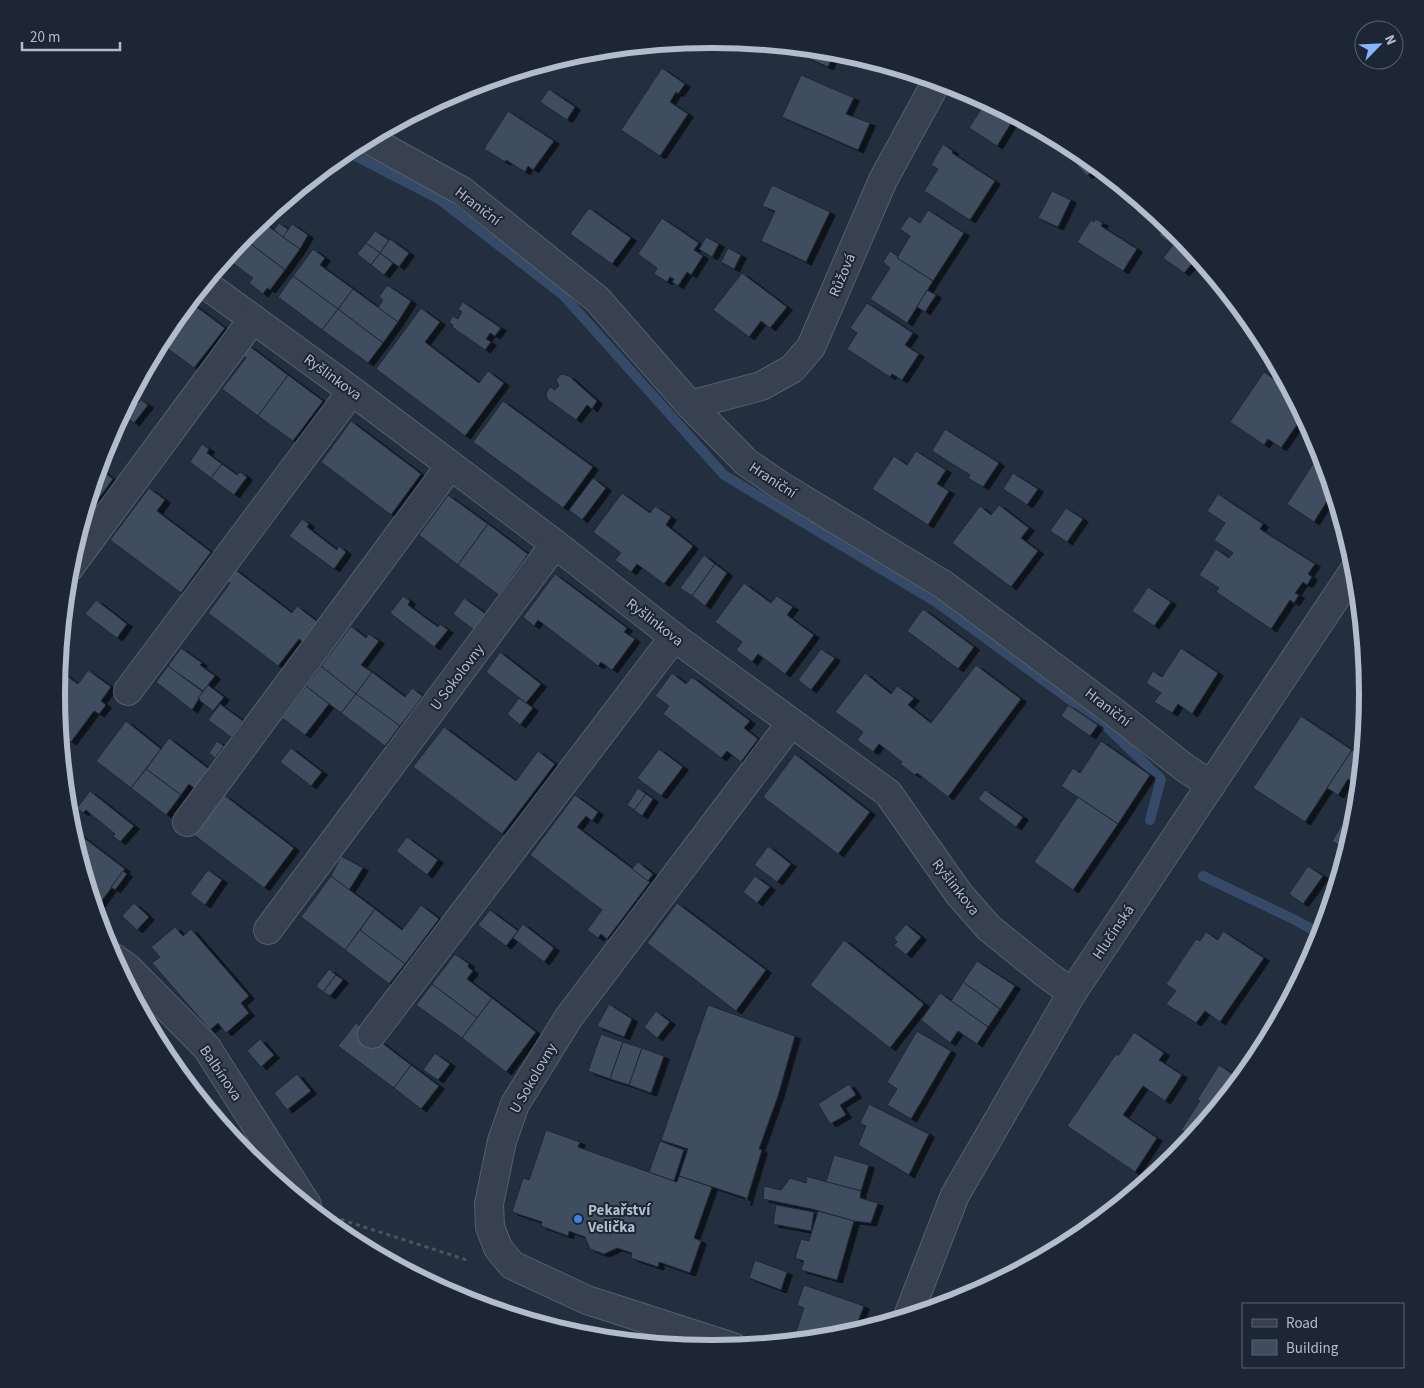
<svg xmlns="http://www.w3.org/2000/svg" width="1424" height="1388" font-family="'Source Sans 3',sans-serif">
<defs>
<filter id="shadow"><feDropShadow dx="5.5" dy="3" stdDeviation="0" flood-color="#0009"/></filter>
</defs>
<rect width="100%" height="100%" fill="#232f3f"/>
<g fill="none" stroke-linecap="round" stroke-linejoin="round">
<g stroke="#364a67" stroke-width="10">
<path d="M346,151L439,199L563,295L724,475L936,602L1106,726L1161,779L1150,820"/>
<path d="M1203,876L1291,918L1321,934"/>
</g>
</g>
<g fill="#3f4d5f" stroke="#1e2836" filter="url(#shadow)">
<path d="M810,48L835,51L828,67L806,57Z"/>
<path d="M662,68L685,84L678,94L676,92L670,102L688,114L660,156L621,130Z"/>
<path d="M801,75L854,98L846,114L870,123L858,150L782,117Z"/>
<path d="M549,89L575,107L567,120L540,102Z"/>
<path d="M986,101L1015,117L997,146L969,128Z"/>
<path d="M508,111L554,141L533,170L528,166L525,172L506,160L505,162L484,149Z"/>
<path d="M943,144L953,151L952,153L995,181L970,220L924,191L938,169L931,165Z"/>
<path d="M1084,156L1126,191L1120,196L1096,168L1087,176L1075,163Z"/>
<path d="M772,185L830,212L806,262L761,241L775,211L762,206Z"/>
<path d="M1052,191L1071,200L1058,227L1038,218Z"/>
<path d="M589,208L631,238L612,264L570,234Z"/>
<path d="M928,210L964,233L933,281L897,258L910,236L900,229L909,216L920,223Z"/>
<path d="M662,218L699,243L694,250L703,256L691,275L687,272L678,286L672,282L674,279L670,277L667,282L654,274L657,268L638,254Z"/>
<path d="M1095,219L1103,223L1101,226L1137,249L1123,271L1077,242L1091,220L1094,222Z"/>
<path d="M261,221L300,249L285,270L243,238Z"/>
<path d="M279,223L289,230L283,237L274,230Z"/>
<path d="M292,224L308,235L300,249L283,237Z"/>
<path d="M1167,224L1176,231L1197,258L1184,273L1163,258L1173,245L1159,235Z"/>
<path d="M375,231L389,240L380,253L366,243Z"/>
<path d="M706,237L719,244L712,257L699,249Z"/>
<path d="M243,238L285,270L270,290L267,288L263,294L249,283L253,278L226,258Z"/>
<path d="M390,239L409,253L399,267L380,253Z"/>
<path d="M366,243L380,253L371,265L357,254Z"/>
<path d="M728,248L741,255L734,269L721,262Z"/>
<path d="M313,249L325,258L320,265L353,289L338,309L293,276Z"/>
<path d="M890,251L898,256L897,258L933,281L907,323L870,299L890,268L883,262Z"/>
<path d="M380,253L393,263L384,275L371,265Z"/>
<path d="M742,273L787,307L770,328L761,321L749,337L713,310Z"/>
<path d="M293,276L338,309L322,330L278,297Z"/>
<path d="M387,285L411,301L398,322L378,308L383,300L379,297Z"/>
<path d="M353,289L398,322L383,343L338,309Z"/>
<path d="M927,290L936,295L925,312L917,307Z"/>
<path d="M190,302L225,328L194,368L160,343L167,330Z"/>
<path d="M463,302L501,328L495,336L490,333L486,339L491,342L485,350L452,327L453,325L449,322L453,316L458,319L462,312L458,309Z"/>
<path d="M867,303L913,333L905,345L919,354L902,380L892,374L890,377L847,349L857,333L850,328Z"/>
<path d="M421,308L440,322L425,342L479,383L488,371L504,383L465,436L376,369Z"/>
<path d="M338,309L383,343L368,363L322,330Z"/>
<path d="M248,345L288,375L258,416L222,389L246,358L241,354Z"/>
<path d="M1264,372L1288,389L1303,416L1281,448L1268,439L1264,445L1230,422Z"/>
<path d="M561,374L569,376L597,401L592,409L587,405L576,420L547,399L546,393L550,387L555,390L559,386L556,380Z"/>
<path d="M288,375L323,401L293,441L258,416Z"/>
<path d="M131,397L138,403L141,400L148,405L134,423L122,414Z"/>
<path d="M503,401L593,467L563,508L473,442Z"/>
<path d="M351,421L421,474L391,515L321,462Z"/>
<path d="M945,429L999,463L983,487L968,478L970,475L932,451Z"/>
<path d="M202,444L209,449L207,453L222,464L211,478L190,462Z"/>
<path d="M916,451L946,470L937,484L949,491L928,525L872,489L894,456L907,465Z"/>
<path d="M1320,453L1332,493L1314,522L1287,504Z"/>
<path d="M222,464L237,475L240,472L247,477L234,495L211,478Z"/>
<path d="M99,468L113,479L84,519Z"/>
<path d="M1013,473L1038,489L1027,505L1003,489Z"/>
<path d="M593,478L606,488L582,520L569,510Z"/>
<path d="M149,488L165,500L157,511L211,552L181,593L110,540Z"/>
<path d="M622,493L650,513L655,506L671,517L666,525L693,546L664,584L637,564L631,572L615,560L621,553L593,532Z"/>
<path d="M1218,494L1263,524L1260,529L1315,564L1308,574L1312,577L1307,585L1303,582L1295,593L1299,595L1294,603L1290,600L1271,629L1216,592L1219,588L1199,575L1216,549L1229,558L1233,553L1214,540L1225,523L1207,511Z"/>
<path d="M448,495L488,524L458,565L419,535Z"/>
<path d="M999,505L1029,528L1021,538L1038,551L1011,587L952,543L980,506L991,515Z"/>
<path d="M1066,508L1083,519L1067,542L1050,531Z"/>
<path d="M302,519L309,524L307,527L337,550L339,546L346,552L334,569L289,536Z"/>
<path d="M488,524L528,554L499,595L458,565Z"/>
<path d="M704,555L715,564L692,596L680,588Z"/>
<path d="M715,564L727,573L705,606L692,596Z"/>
<path d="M233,568L292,613L297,606L319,623L304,643L299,639L278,666L208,613L230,583L225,579Z"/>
<path d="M555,574L627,628L624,632L635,639L612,670L601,662L598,666L538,620L534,626L523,617Z"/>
<path d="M744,583L771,603L777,596L793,607L787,615L814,635L785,674L758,654L752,662L736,650L742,642L715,622Z"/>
<path d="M1148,587L1171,602L1154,626L1132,611Z"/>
<path d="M403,596L410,601L408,605L438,627L440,624L448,630L434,647L390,613Z"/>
<path d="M464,598L486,614L474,630L453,614Z"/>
<path d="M96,600L127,624L117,638L85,614Z"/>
<path d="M923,609L974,647L958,669L907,631Z"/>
<path d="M351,626L366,638L369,634L379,641L361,665L372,672L356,694L321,666Z"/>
<path d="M181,648L202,663L200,665L215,676L203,691L168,666Z"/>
<path d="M1181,648L1218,673L1192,714L1178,704L1172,713L1154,702L1161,693L1146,683L1153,671L1162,677Z"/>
<path d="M821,649L835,658L811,690L798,680Z"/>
<path d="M500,652L541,684L526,703L486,672Z"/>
<path d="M976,665L1021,699L948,797L917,773L915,775L900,764L902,762L879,744L873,752L857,740L863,732L835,712L865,673L891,694L897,686L914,698L908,705L931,723Z"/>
<path d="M168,666L203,692L192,710L156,682Z"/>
<path d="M321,666L356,694L341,713L306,686Z"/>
<path d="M59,670L78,684L88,670L111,687L101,701L106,705L99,714L94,711L71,742L61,735L57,694Z"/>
<path d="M372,672L405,697L412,688L423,696L400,726L356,694Z"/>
<path d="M672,673L686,684L692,677L750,721L744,728L758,739L741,762L727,751L721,758L663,714L669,706L655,696Z"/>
<path d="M208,685L224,697L213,711L199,700L200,699L198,698Z"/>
<path d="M306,686L329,704L305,735L282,718Z"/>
<path d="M356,694L400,726L385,746L341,713Z"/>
<path d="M519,698L533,708L520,725L507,714Z"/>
<path d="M220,704L243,721L231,737L208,720Z"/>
<path d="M1068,705L1098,725L1090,736L1061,716Z"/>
<path d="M1301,716L1352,750L1305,822L1253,788Z"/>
<path d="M126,721L161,749L131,788L96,761Z"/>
<path d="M444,727L516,781L538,751L555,764L502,834L413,767Z"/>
<path d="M169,738L209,769L195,789L189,784L181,795L146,769Z"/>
<path d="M217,741L224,746L215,758L209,753Z"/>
<path d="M1101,741L1150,775L1118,824L1061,786L1073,768L1080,773Z"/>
<path d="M291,748L322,772L311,786L280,762Z"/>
<path d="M659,749L683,767L661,796L637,778Z"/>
<path d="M1352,750L1361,756L1358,786L1348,779L1338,795L1327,788Z"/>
<path d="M795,754L870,812L838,854L763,797Z"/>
<path d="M146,769L181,795L166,815L131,788Z"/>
<path d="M638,788L646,794L634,810L627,805Z"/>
<path d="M985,790L1023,817L1016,827L978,799Z"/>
<path d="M90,791L134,826L120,842L113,836L115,834L86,810L83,813L77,808Z"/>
<path d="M646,794L653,799L642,816L634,810Z"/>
<path d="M224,795L294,848L264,888L194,835Z"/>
<path d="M575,795L598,812L592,821L586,816L577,827L650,882L607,939L601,934L598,938L587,930L602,910L530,855Z"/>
<path d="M1078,797L1118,824L1073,890L1034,862Z"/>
<path d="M1345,820L1354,825L1346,850L1332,841Z"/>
<path d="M71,828L125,869L96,909Z"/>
<path d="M407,837L438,860L427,875L396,851Z"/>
<path d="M768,846L791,864L777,882L754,865Z"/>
<path d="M341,856L363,868L349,890L331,876Z"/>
<path d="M638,862L653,874L648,881L632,869Z"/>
<path d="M1308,866L1323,876L1303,904L1289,894Z"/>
<path d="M208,870L222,880L205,905L190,894Z"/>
<path d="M123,871L127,874L115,890L111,887Z"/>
<path d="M331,876L375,909L345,950L301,917Z"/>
<path d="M755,876L770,887L757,903L743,892Z"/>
<path d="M134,903L149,917L137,930L122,916Z"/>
<path d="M677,903L766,970L736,1011L647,943Z"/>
<path d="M421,905L439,919L405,964L360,930L375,909L402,930Z"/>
<path d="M490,910L518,931L506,946L478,925Z"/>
<path d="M523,924L554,948L544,962L513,938Z"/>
<path d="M906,924L921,937L906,955L894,945L897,942L894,938Z"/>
<path d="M175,927L183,936L191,929L249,996L241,1003L249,1013L226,1033L218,1023L210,1030L152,963L160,957L151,947Z"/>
<path d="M360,930L405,964L389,984L345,950Z"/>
<path d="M1223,931L1264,958L1220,1022L1205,1011L1196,1023L1166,1004L1176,991L1166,984L1196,939L1200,941L1206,932L1218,940Z"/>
<path d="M844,940L924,1004L890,1048L810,985Z"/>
<path d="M455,954L469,964L468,967L473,971L467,979L492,998L477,1018L432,984Z"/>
<path d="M977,961L1015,986L1000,1009L963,982Z"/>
<path d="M329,969L336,975L323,992L316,986Z"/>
<path d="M336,975L343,980L330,996L323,992Z"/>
<path d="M963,982L1000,1009L988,1027L951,1001Z"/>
<path d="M432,984L477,1018L462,1038L416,1005Z"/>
<path d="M940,993L988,1027L977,1044L958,1031L950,1043L921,1020Z"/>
<path d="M492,998L536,1032L506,1072L462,1038Z"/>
<path d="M609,1004L632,1019L624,1037L597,1026Z"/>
<path d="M708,1005L795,1036L778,1096L759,1149L762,1150L746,1203L745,1202L746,1198L679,1176L688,1149L661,1140Z"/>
<path d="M656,1011L670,1022L657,1038L644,1027Z"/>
<path d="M356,1023L411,1065L394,1088L338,1046Z"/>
<path d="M917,1031L951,1051L911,1119L887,1105L897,1089L887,1082Z"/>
<path d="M1134,1032L1164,1053L1159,1060L1182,1075L1165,1101L1143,1086L1123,1115L1157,1138L1135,1172L1067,1126L1116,1054L1118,1056Z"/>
<path d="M601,1034L623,1042L610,1079L588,1071Z"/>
<path d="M260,1039L274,1055L261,1067L247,1051Z"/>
<path d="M623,1042L642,1048L629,1085L610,1079Z"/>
<path d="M642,1048L664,1056L651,1093L629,1085Z"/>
<path d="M435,1053L450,1064L438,1080L423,1070Z"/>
<path d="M411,1065L439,1086L421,1109L394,1088Z"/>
<path d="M1219,1065L1240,1079L1193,1136L1181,1130L1200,1101L1197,1100Z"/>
<path d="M297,1074L311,1091L287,1110L274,1093Z"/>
<path d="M849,1084L856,1095L840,1105L846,1115L830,1124L818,1104Z"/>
<path d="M869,1104L929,1134L909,1175L858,1145L866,1126L860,1123Z"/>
<path d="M546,1130L580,1142L578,1147L677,1182L679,1176L712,1187L694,1238L701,1241L690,1273L659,1262L658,1267L631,1258L632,1253L617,1248L604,1254L590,1249L585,1237L569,1231L568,1236L541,1226L542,1222L512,1212L523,1178L529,1180Z"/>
<path d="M660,1141L684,1150L674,1181L649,1172Z"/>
<path d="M834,1155L869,1165L861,1191L826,1182Z"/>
<path d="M805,1176L861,1191L860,1198L878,1203L871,1223L854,1221L812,1209L763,1199L764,1186L781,1190L790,1178L806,1183L807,1178H805Z"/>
<path d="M776,1205L814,1212L811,1231L773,1224Z"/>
<path d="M818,1211L854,1221L837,1280L801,1270L804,1261L795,1258L801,1239L809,1241Z"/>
<path d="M755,1260L787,1272L781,1290L749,1278Z"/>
<path d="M804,1285L864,1306L854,1332L840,1337L793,1341L804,1308L797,1305Z"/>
</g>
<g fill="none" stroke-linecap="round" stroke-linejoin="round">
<g stroke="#555f6d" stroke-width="30">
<g id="minor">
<path d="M368,139L462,191L597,299L690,405L746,462L781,486L944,585L1114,712L1185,768L1211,785"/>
<path d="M205,284L352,391L555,544L674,637L888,793L959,894L989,928L1046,974L1072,993"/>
<path d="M690,405L761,386L792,369L811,347L883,180L937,81"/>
<path d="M69,568L253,319"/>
<path d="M128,691L352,391"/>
<path d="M187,822L450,466"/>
<path d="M268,930L555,544"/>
<path d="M114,958L128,968L207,1048L307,1205"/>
<path d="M372,1034L674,637"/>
<path d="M733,1347L587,1300L512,1265L498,1248L490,1227L489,1204L502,1141L515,1104L569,1017L791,723"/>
</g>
</g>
<g stroke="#555f6d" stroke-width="30">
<path id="tertiary" d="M908,1316L955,1195L1072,993L1355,569"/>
</g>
<path stroke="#435a5d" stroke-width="3" stroke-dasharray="4 4" stroke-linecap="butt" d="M333,1217L470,1261"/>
<use href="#minor" stroke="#37414f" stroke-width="28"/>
<use href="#tertiary" stroke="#37414f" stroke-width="28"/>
</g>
<circle fill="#3f7fe0" stroke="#1c2634" stroke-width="2" cx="578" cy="1219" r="5"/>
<g text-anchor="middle" stroke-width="4" stroke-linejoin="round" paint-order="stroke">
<g font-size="15" fill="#b3bcca" stroke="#1c2634">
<text transform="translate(478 206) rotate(37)" y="5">Hraniční</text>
<text transform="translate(842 275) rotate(-67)" y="5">Růžová</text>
<text transform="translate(333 377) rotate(36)" y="5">Ryšlinkova</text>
<text transform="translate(773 480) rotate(33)" y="5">Hraniční</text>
<text transform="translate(655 622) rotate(38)" y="5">Ryšlinkova</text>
<text transform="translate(457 677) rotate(-53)" y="5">U Sokolovny</text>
<text transform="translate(1108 707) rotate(37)" y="5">Hraniční</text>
<text transform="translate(956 887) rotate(52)" y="5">Ryšlinkova</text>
<text transform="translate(1113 932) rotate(-56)" y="5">Hlučínská</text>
<text transform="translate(221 1073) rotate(56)" y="5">Balbínova</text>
<text transform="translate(533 1078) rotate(-60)" y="5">U Sokolovny</text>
</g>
<g font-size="15" font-weight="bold" fill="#b3bcca" stroke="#1c2634" text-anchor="start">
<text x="588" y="1215">Pekařství<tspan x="588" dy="17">Velička</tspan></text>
</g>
</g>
<path d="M0 0H1424V1388H0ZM711 48H713A646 646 0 0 1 1359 694V694A646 646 0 0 1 713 1340H711A646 646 0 0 1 65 694V694A646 646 0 0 1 711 48Z" fill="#1c2634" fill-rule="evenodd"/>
<path fill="none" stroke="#b3bcca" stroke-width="6" d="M711 48H713A646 646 0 0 1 1359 694V694A646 646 0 0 1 713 1340H711A646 646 0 0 1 65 694V694A646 646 0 0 1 711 48Z"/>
<rect x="1242" y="1303" width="162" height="65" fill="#1c2634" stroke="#586270"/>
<rect x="1252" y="1319" width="25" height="8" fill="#37414f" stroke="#586270"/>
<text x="1286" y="1328" font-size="15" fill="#b3bcca">Road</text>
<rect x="1252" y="1340" width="25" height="15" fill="#3f4d5f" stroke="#586270"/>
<text x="1286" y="1353" font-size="15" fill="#b3bcca">Building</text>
<g transform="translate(1379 45) rotate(66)"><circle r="24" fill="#1c2634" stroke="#586270"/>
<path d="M0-4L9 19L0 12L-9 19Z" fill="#86b4fd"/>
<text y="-8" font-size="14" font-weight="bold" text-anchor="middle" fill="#b3bcca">N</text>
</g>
<path d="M22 42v8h98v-8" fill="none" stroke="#b3bcca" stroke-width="2.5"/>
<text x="30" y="42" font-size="15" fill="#b3bcca" stroke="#1c2634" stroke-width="4" paint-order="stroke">20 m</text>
</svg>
